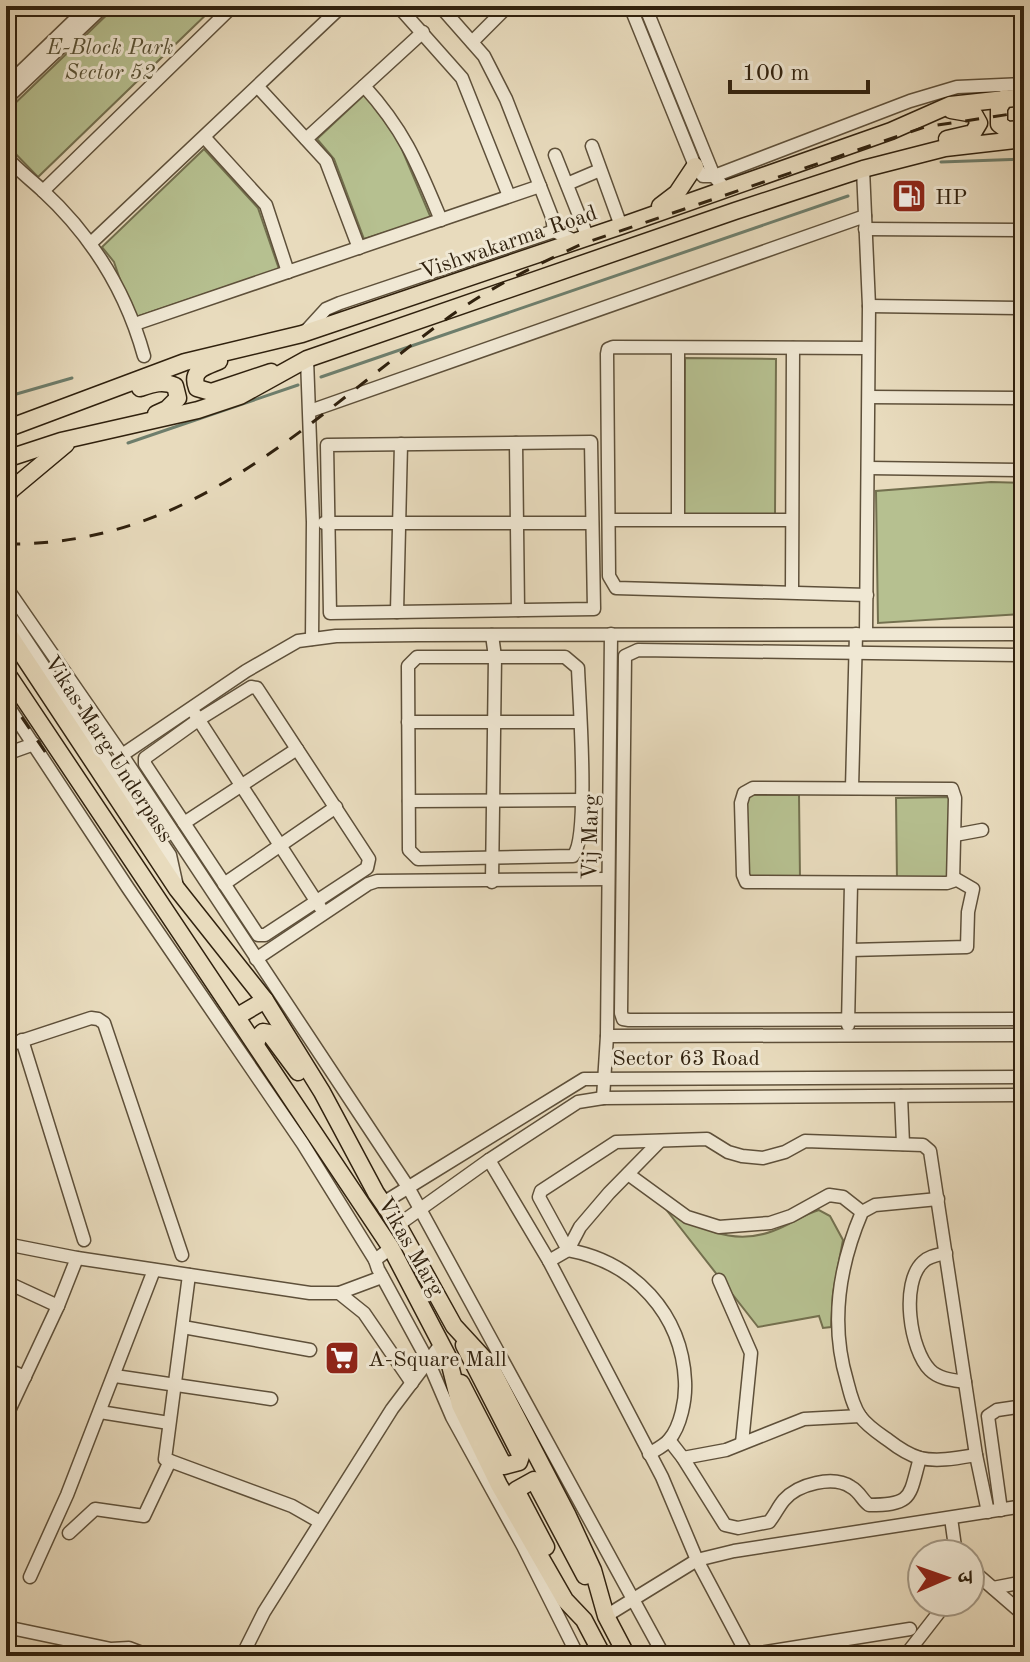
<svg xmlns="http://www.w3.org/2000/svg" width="1030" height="1662" font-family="'Old Standard TT','Noto Serif Devanagari',serif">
<rect width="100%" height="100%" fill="#e8dbbd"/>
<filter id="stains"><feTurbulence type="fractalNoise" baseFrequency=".0025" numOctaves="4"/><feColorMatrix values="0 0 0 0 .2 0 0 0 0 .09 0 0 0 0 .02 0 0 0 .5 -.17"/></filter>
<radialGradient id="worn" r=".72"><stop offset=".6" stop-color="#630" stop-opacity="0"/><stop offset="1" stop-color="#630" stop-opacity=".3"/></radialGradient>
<g fill="#b6c090" stroke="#73704f" stroke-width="2">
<path d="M116,6H215L38,177L6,144V112Z"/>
<path d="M365,94L398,140L431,218L364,239L334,159L317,139Z"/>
<path d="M204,149L258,208L279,269L133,318L114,262L102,247Z"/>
<path d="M685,358L776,359L775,515L684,514Z"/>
<path d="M991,482L1024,483V614L878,623L876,491Z"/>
<path d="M745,795H799L800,878H746Z"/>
<path d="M950,797L951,880L897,881L896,798Z"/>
<path d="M661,1203C697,1227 730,1247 773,1231C789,1226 804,1214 819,1210L830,1216L843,1240L833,1293L831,1327L823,1328L819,1316L758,1327Z"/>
</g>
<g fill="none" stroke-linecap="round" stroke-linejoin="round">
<g stroke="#6e7e6c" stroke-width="3">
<path d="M941,162L1024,159"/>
<path d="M321,377L848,196"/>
<path d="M6,397L72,378"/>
<path d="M128,443L298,385"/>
</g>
<g stroke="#5e503a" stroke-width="15">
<g id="minor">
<path d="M398,6L462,78L509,196"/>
<path d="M440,6L484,56L506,99L552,217L554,231"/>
<path d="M630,6L695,166L703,176H714L910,101L957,87L1024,84"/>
<path d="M645,6L714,176L725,189"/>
<path d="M1022,6L1024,71"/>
<path d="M472,42L508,6"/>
<path d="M6,86L89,6"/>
<path d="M364,86C405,131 418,165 441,220"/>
<path d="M258,87L326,161L359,248"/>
<path d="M6,99L104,6"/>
<path d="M205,138L266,205L288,272"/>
<path d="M306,139L423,32"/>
<path d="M592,146L621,226"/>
<path d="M555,155L588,238"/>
<path d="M6,157C17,169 30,179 42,190C92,236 126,291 144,356"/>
<path d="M863,169L869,306L866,634"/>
<path d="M567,184L600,170"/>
<path d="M43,191L233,6"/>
<path d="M865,229L1024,230"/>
<path d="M91,243L342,6"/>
<path d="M869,306L1024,308"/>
<path d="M135,324L540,186"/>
<path d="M305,332L326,309L340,303L554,231L575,241"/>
<path d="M307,359L313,522L312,639"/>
<path d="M869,397L1024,398"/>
<path d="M310,411L865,216"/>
<path d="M591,442L594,609L330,613L327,445Z"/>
<path d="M516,443L518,610"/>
<path d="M869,468L1024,470"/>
<path d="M678,519V348"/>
<path d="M610,520H791"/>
<path d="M324,523H592"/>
<path d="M6,587L122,755L408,1187L664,1656"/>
<path d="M792,592L793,348"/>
<path d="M867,595L616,588L609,576L607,354L608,349L613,347L868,348"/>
<path d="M6,610L170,855L176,882"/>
<path d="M397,612L401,444"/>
<path d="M492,635L495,657L492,882"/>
<path d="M1024,655L638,650L625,656L621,1013L623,1019L629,1020L1024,1019"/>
<path d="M417,657H565L578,668C579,699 590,838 573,856L418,859L409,850L408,666Z"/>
<path d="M251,687L257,688L369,859L367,868L265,935H258L145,764V758L198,720Z"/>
<path d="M6,703L128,888L303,1144L375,1260"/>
<path d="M195,714L320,907"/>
<path d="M408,722H580"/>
<path d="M6,754L34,744"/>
<path d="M122,755L246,671L298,641L336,636L417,635L1024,634"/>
<path d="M753,788L952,789L955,798L953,881L947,883L746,882L743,875L741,803L744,793Z"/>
<path d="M852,788L856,634"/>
<path d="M409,801L582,800"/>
<path d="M184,823L297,749"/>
<path d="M955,835L982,830"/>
<path d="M224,884L336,807"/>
<path d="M850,950L967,947L968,912L973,889L954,878"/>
<path d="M256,959L368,884L377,881L608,879"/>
<path d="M848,1025L851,884"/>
<path d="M607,1036L1024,1035"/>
<path d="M22,1040L84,1240"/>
<path d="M6,1046L91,1018L98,1019L104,1023L182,1255"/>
<path d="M901,1096L903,1144"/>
<path d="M603,1098L607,1036L611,634"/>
<path d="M489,1160L549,1261L662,1477L697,1560L748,1656"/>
<path d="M628,1174L687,1217L719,1227L770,1223L791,1216L829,1195L843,1197L862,1212"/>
<path d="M938,1199L875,1205L862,1212C839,1266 830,1324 847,1381C850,1393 853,1406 860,1416C867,1426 878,1433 888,1440C897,1447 909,1455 920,1458C938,1462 958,1458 976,1455"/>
<path d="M383,1203L584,1079L1024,1077"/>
<path d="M398,1225L489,1160L578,1102L603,1098L1024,1095"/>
<path d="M6,1244L77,1258L310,1293H339L364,1313L412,1383"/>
<path d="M391,1248L375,1260L378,1269L428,1361L452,1417L523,1546L578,1656"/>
<path d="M568,1250L539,1197L541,1191L616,1142L707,1139L728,1152L742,1156L763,1158L785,1152L805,1141L923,1145L930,1151L976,1455L988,1512"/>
<path d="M568,1250C634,1262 682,1314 685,1381C686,1399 681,1426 669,1440C664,1446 655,1450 649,1454"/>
<path d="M946,1253C938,1255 929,1256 923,1262C900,1283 910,1350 930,1370C939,1379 952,1380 965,1382"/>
<path d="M549,1261L568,1250L580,1227L609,1193L660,1141"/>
<path d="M189,1275L165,1459L292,1506L320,1522"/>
<path d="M719,1280L751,1353L742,1443"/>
<path d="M6,1282L58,1306"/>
<path d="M339,1293L382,1277"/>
<path d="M183,1327L310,1350"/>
<path d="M6,1369L25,1377"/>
<path d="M115,1376L271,1399"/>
<path d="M100,1412L169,1423"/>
<path d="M6,1417L58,1306L77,1258"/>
<path d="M669,1440L683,1458L725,1525L738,1528L769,1522C775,1515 778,1507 784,1500C798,1484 833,1475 851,1487C860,1492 862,1500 869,1505C914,1505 909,1496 920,1458"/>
<path d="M683,1458L726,1450L804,1419L860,1416"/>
<path d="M1001,1510L988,1416L997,1410L1024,1406"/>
<path d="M951,1518L956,1554"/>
<path d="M69,1533L95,1509L144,1516L170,1461"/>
<path d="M970,1572L972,1570L1024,1615"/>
<path d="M30,1577L67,1495L154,1270"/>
<path d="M993,1588L1024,1582"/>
<path d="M606,1616L697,1560L734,1551L1024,1506"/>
<path d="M6,1627L111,1649L129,1648L150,1656"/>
<path d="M747,1655L910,1629"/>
<path d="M242,1656L264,1612L392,1409L441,1344"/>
<path d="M905,1656L947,1602"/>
</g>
</g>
<g stroke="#30210e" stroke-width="19">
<g id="major">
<path d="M1005,98L999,108V124L1007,130L1024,129"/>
<path d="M947,139L973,133L979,123L974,114L951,110"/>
<path d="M660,206L677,193L695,166"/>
<path d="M219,361C205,367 190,370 197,388L211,392L271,372"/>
<path d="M140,388C152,384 163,380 175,386L178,398L167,409L156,414"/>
<path d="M6,429L185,362L302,334L621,226L891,131L950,105L1024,97"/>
<path d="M6,459L61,441L198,410L240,396L307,359L735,211L863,169L945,148L1024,139"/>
<path d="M6,497L11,490L66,444"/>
<path d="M6,630L177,889L265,1000L322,1092L376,1193L398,1225L454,1326L489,1364L568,1516L593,1570L606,1616L627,1656"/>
<path d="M6,672L391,1248L448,1357L460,1405L499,1485L565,1600L584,1620L603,1656"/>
<path d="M238,1016L265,1000"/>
<path d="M256,1044L259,1036L263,1032L269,1033L298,1072"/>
<path d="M461,1383L504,1466L519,1462L521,1456L464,1345"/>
<path d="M546,1547L516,1490L534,1480L585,1576"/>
</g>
</g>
<use href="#minor" stroke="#f0e8d4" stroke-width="12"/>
<use href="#major" stroke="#e8dbbd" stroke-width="16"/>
<g stroke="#30210e" stroke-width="3" stroke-dasharray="14 14" stroke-linecap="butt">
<path d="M6,544C195,546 308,419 449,317C491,287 536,265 582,244L925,127L1024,112"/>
<path d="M6,694L50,759"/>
</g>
</g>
<defs>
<g id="fuel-square" transform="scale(1.8)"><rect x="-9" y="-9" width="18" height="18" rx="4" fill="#8f2418" stroke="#f0e8d4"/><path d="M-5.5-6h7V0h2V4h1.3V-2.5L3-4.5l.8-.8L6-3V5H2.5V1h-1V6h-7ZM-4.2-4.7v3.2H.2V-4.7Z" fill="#fff"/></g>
<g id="supermarket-square" transform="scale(1.8)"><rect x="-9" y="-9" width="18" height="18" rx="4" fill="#8f2418" stroke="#f0e8d4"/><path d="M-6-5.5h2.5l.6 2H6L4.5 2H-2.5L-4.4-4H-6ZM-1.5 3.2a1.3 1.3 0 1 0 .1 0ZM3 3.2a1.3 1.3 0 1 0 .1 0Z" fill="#fff"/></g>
</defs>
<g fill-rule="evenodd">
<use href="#fuel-square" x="909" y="196"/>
<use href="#supermarket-square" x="342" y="1358"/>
</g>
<g text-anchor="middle" stroke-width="6" stroke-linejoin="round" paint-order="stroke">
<g font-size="22" font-style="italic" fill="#585135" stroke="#f0e8d4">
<text x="110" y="54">E-Block Park<tspan x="110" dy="25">Sector 52</tspan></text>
</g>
<g font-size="22" fill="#30210e" stroke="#f0e8d4" text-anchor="start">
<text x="935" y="204">HP</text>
<text x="368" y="1366">A-Square Mall</text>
</g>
<g font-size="22" fill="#30210e" stroke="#f0e8d4">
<text transform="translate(508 241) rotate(-19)" y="8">Vishwakarma Road</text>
<text transform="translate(110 748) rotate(57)" y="8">Vikas Marg Underpass</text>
<text transform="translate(589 837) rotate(-89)" y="8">Vij Marg</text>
<text x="686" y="1065">Sector 63 Road</text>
<text transform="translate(412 1246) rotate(60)" y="8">Vikas Marg</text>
</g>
</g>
<rect width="1030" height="1662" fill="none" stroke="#e8dbbd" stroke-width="32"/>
<rect x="8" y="8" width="1014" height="1646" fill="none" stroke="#30210e" stroke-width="4"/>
<rect x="16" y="16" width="998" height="1630" fill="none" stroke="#30210e" stroke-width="2"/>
<g transform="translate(946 1578) rotate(88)"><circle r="38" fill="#f0e8d4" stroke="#a39885" stroke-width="2"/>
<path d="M0-6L14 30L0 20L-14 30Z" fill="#8f2418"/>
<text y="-12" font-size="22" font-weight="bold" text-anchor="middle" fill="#30210e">उ</text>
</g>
<path d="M730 80v12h138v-12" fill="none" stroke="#30210e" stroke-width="4"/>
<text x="742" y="80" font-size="24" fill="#30210e" stroke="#f0e8d4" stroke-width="6" paint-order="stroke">100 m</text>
<rect width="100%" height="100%" filter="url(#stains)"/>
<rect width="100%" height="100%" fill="url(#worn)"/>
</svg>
